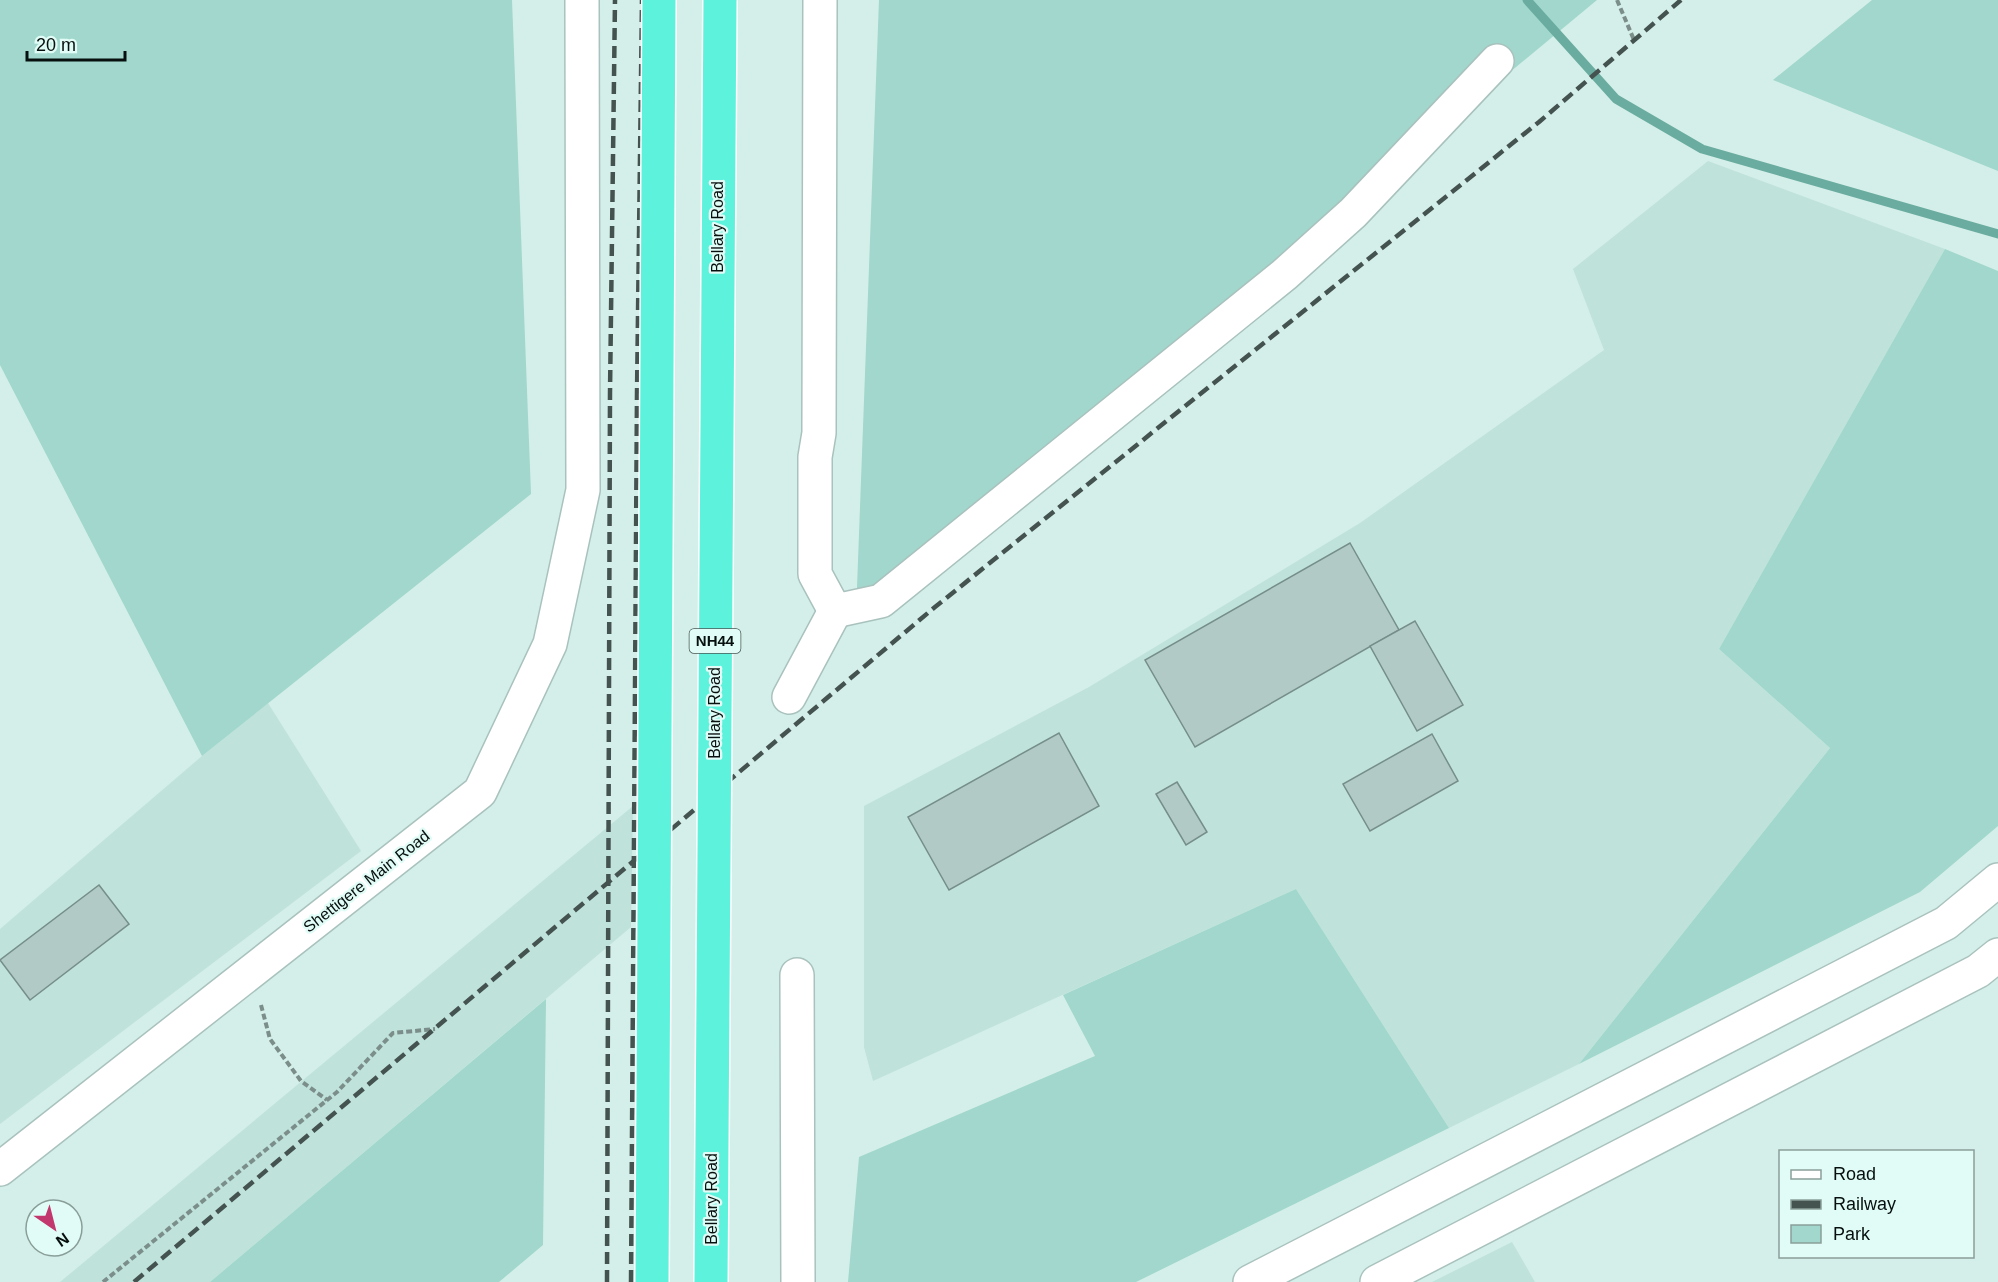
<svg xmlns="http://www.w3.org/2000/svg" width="1998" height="1282" font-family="Helvetica,sans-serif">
<rect width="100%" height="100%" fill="#d4efe9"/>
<g fill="#bfe2db">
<path d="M1708,161L1945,249L1719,649L1830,748L1579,1064L1449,1128L1296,889L873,1081L864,1047V806L1089,687L1360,523L1604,350L1573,269Z"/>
<path d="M268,703L361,851L0,1124V929L202,756Z"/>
<path d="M633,806L631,927L210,1282H60Z"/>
<path d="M1512,1242L1535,1282H1432Z"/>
</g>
<g fill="#a1d7cc">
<path d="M0,0H512L531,494L202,756L0,365Z"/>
<path d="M879,0H1597L856,614Z"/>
<path d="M1872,0H1998V171L1773,80Z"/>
<path d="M1945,249L1998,271V826L1920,892L1579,1064L1830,748L1719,649Z"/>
<path d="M1296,889L1449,1128L1136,1282H848L859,1157L1095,1056L1063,995Z"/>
<path d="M546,999L543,1245L499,1282H210Z"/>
</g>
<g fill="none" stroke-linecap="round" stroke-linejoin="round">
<path stroke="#6aaca0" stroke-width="9" d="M1527,0L1616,99L1702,149L1998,234"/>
</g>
<g fill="#b1cac5" stroke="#768e89" stroke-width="1.5">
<path d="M1350,543L1399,630L1195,747L1145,660Z"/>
<path d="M1415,621L1463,705L1417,731L1370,646Z"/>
<path d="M1059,733L1099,806L949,890L908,817Z"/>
<path d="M1432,734L1458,781L1370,831L1343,784Z"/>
<path d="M1177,782L1207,832L1186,845L1156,794Z"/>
<path d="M99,885L129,924L30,1000L0,960Z"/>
</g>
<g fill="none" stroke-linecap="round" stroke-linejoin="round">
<g stroke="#a9c2bd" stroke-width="36">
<g id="street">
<path d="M820,0L819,433L815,457V574L835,611L881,601L1284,275L1353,213L1497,61"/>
<path d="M789,697L835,611"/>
</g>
</g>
<g stroke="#a9c2bd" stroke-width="36">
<g id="secondary">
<path d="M797,975L798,1282"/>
<path d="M0,1169L480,792L550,644L583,490L582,0"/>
<path d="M1250,1282L1946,923L1998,880"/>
<path d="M1377,1282L1978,971L1998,955"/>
</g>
</g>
<g stroke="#7b8e8a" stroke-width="4" stroke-dasharray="6 3" stroke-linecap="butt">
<path d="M1617,0L1634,40"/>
<path d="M261,1005L270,1039L301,1081L327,1100"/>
<path d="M103,1282L337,1092L393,1033L435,1029"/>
</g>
<use href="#street" stroke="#fff" stroke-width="33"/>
<use href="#secondary" stroke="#fff" stroke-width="33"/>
<g stroke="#455350" stroke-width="4.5" stroke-dasharray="12 6" stroke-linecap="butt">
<path d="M134,1282L935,607L1539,122L1681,0"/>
<path d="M607,1282L610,393L615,0"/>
<path d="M631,1282L637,393L642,0"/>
</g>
<g stroke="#fff" stroke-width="36" stroke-linecap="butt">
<g id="highway-bridge">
<path d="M652,1282L659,0"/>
<path d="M711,1282L720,0"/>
</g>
</g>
<use href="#highway-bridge" stroke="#5df2dc" stroke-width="33"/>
</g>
<g text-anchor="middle" stroke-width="4.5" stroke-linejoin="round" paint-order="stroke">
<rect fill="#e1fcf6" stroke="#485754" stroke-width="1.5" x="689.5" y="629" width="51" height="24" rx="4.5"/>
<g font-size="15" font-weight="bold" fill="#07100e">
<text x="715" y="646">NH44</text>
</g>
<g font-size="16" fill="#07100e" stroke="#e1fcf6">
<text transform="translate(717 227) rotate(-90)" y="6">Bellary Road</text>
<text transform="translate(714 713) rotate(-90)" y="6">Bellary Road</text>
<text transform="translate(366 881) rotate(-38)" y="6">Shettigere Main Road</text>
<text transform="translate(711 1199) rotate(-90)" y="6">Bellary Road</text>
</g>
</g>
<rect x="1779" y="1150" width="195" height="108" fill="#e1fcf6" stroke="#8a9e99" stroke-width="1.5"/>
<rect x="1791" y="1170" width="30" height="9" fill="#ffffff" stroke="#8a9e99" stroke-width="1.5"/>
<text x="1833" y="1180" font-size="18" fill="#07100e">Road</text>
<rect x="1791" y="1200" width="30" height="9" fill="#455350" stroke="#8a9e99" stroke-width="1.5"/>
<text x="1833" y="1210" font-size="18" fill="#07100e">Railway</text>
<rect x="1791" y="1225" width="30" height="18" fill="#a1d7cc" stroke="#8a9e99" stroke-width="1.5"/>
<text x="1833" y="1240" font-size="18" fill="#07100e">Park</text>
<g transform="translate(54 1228) rotate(145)"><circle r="28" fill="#e1fcf6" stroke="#8a9e99" stroke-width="1.5"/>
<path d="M0-4.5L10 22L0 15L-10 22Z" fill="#c2376d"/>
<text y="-9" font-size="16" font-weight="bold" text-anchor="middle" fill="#07100e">N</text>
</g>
<path d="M27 51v9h98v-9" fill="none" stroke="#07100e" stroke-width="3"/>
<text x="36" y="51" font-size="18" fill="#07100e" stroke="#e1fcf6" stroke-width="4.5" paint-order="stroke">20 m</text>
</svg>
